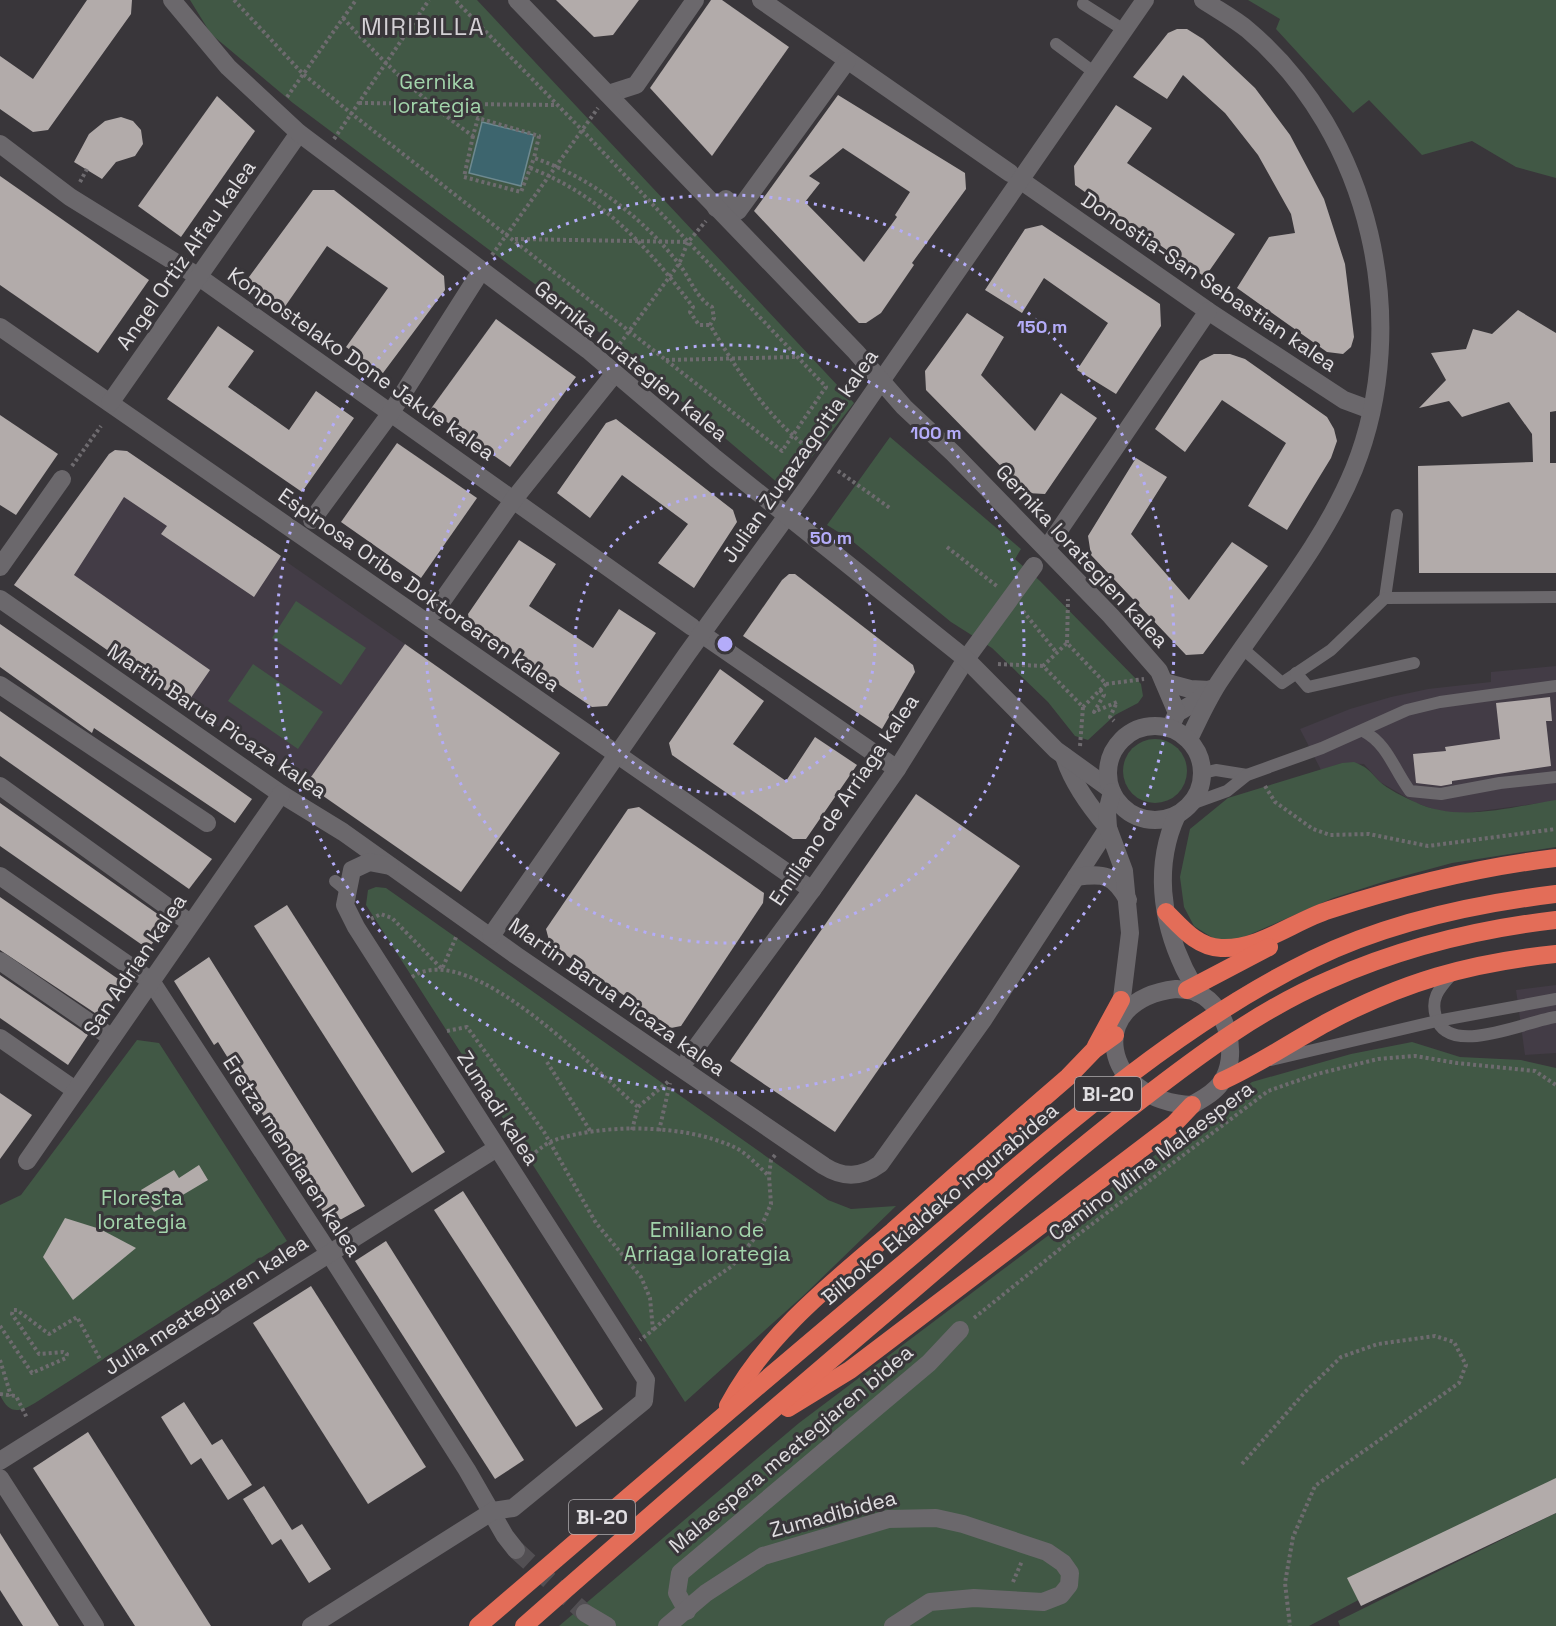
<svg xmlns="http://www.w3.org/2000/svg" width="1556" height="1626" font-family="'Space Grotesk',sans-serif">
<rect width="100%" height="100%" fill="#39363a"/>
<g fill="#433c46">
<path d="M115,450L127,451L405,644L306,784L186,705L14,585L109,454Z"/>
<path d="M1556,666V801L1458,814L1436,810L1416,803L1380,782L1364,764L1342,763L1321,770L1300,729L1350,709L1391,697L1428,689L1491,682V672Z"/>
<path d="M1556,985V1053L1525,1055L1516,990Z"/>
</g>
<g fill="#415845">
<path d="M190,0H477L854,403L786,490L607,338L293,103L211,34Z"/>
<path d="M1248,0H1556V178L1516,167L1472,141L1422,155L1369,100L1353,113L1276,29L1280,19Z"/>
<path d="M890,437L1021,549L1015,559L1040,581L1141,684L1143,696L1138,703L1115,715L1088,740L1075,736L1048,702L992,648L951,622L851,540L827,525Z"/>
<path d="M296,601L366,648L341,685L272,638Z"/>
<path d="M253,664L323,712L298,749L228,701Z"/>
<circle cx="1155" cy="771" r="32"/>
<path d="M1354,762C1368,768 1369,770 1379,781C1387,789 1404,797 1415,802C1458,823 1511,807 1556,800V847L1452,863L1389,880L1333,898L1235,941L1216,940L1194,926L1184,907L1180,877L1190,829L1228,798L1342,763Z"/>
<path d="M376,887L386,888L828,1200L851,1209L896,1206L803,1296L685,1402L366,905L368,890Z"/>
<path d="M137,1040L159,1043L287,1241L35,1403C18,1413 9,1414 0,1395V1205L21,1195Z"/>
<path d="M1412,1042L1460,1057L1521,1060L1556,1068V1496L1309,1626H559L799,1423L1252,1082L1351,1054Z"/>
<path d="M1556,1513V1626H1340L1338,1621Z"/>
</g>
<path fill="#3d656e" stroke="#6e8990" stroke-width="1.5" d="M482,122L534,135L521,186L469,173Z"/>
<g fill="#b2abaa" fill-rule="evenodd">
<path d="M87,0H132L131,14L48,130L33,132L0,109V56L33,79Z"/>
<path d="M556,0H639L613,35L594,37Z"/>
<path d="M711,0H722L789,47L712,156L650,88Z"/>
<path d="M1177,29H1187L1203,39L1255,88L1290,135L1324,199L1345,264L1354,337L1351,347L1343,354L1327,352L1237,288L1269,237L1295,233L1291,214L1258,155L1225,113L1183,75L1167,99L1133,77L1168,33Z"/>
<path d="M838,95L965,173L966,189L912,263L914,265L881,313L866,323H859L855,319L754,211ZM843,148L910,192L895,215L897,217L864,262L805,202L820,183L809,176Z"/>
<path d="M217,96L255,131L181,237L138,206Z"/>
<path d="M1116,105L1152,128L1127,163L1235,234L1205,277L1075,185L1074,166Z"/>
<path d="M121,117L133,121L141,130L143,144L135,156L116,162L102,179L74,162L89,134L105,121Z"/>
<path d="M0,176L149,280L98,353L0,285Z"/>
<path d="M313,190H334L444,276L445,290L383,373L346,347L388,288L327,246L284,308L246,281Z"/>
<path d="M1042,225L1160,304L1161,326L1116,394L1077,370L1108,323L1044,278L1022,313L985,290L1025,229Z"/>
<path d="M1518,310L1556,333V411L1550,412V463H1556V573H1419L1418,466L1533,462L1532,434L1509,402L1462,417L1449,401L1419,408L1446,380L1431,353L1466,349L1473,329L1492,334Z"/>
<path d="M967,313L1004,337L981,375L1035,431L1061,393L1097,418L1045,494L1027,493L926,390L925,371Z"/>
<path d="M496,319L576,377L510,467L430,410Z"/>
<path d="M218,326L254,351L228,387L289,430L316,391L354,418L302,492L167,399Z"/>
<path d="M1214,354H1230L1245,359L1327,417L1334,429L1337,441L1331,458L1287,530L1248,506L1286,443L1222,400L1185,452L1155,429L1200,361Z"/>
<path d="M0,415L58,454L16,515L0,505Z"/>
<path d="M616,419L733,510L737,522L694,588L658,563L688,524L622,475L590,518L557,493L606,423Z"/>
<path d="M397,443L477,498L421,578L341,522Z"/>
<path d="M115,450L127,451L281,556L254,597L161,534L167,526L124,497L74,575L210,670L186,705L14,585L109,454Z"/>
<path d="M1136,458L1167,477L1131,534L1189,600L1232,542L1268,566L1203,654L1186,655L1091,555L1088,536Z"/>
<path d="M519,540L556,564L529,606L593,648L619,609L656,633L607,706L592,707L470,624L468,614Z"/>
<path d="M789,574H795L913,665L915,672L882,729L743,636L782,580Z"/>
<path d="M0,624L252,799L235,823L94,728L92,733L0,667Z"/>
<path d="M405,644L560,753L461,892L306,784Z"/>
<path d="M720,669L764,701L733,744L786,781L815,737L857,765L806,839H793L672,755L669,743Z"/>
<path d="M1550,697L1552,721H1546L1551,766L1452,781V784L1441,786L1416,783L1413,754L1446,751L1445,747L1500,739L1496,703Z"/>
<path d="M0,711L212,859L189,889L0,756Z"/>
<path d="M916,794L1020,866L835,1132L730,1061Z"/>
<path d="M0,803L169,922L148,949L0,846Z"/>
<path d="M639,807L764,893L763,903L681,1026L671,1028L550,944L546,929L628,809Z"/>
<path d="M0,897L124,983L101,1017L0,950Z"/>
<path d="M287,905L445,1152L412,1173L254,926Z"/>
<path d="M209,957L365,1206L331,1225L218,1042L214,1045L174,981Z"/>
<path d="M0,975L88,1035L68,1065L0,1018Z"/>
<path d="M0,1093L32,1115L0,1159Z"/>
<path d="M199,1165L208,1180L154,1212L141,1190L174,1170L179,1178Z"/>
<path d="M463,1191L603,1409L576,1427L434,1210Z"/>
<path d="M65,1218L100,1229L136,1248L73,1300L43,1257Z"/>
<path d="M386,1241L524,1460L495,1479L355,1261Z"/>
<path d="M311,1286L426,1467L368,1504L253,1323Z"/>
<path d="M184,1402L212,1445L222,1439L252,1485L228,1500L201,1458L191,1465L161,1417Z"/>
<path d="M88,1432L211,1626H135L33,1468Z"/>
<path d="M1556,1478V1513L1361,1606L1347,1578Z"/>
<path d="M264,1486L292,1530L302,1524L331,1569L309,1583L281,1539L272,1545L243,1499Z"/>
<path d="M0,1533L59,1626H23L0,1590Z"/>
</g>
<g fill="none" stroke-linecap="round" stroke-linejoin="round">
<path stroke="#524f53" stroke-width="18" stroke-dasharray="18 9" stroke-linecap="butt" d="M516,1550L585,1613"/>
<g stroke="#6e6b6f" stroke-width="4" stroke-dasharray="3 3" stroke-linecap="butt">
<path d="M234,0L303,74L352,114L782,451L826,387L582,130L455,0"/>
<path d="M343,18C385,64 422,100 473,136L478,118L539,136L534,158C590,177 642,217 679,264C690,278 696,298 712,307L714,318L710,325C737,370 769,420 811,450"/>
<path d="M287,97L356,0"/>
<path d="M359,103L557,105"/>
<path d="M473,136L464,177L521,192L534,158"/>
<path d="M334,139L429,0"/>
<path d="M530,168C601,195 648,247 693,307L690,312L699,325H710"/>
<path d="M80,182L87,169"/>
<path d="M515,239L688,242"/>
<path d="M492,255L598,108"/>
<path d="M616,349L679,264L688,242L706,221"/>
<path d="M666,360L796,357"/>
<path d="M72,466L101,426"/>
<path d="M838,471L891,509"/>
<path d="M947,547L998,587"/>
<path d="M1023,611L1057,653"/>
<path d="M1067,643L1068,599"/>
<path d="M998,664L1043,666"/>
<path d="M1106,684L1144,679"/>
<path d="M1100,690L1104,695L1094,712L1117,702L1110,717L1114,721"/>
<path d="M1080,746L1083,707L1043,666L1067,643L1106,684L1083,707"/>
<path d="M1265,786L1275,802L1313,829L1330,835L1369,834L1428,846L1556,829"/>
<path d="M371,919L381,914L392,918L442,969L457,935"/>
<path d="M412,977C470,937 596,1072 638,1107"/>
<path d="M447,1031L467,1027L544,1132L596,1223L641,1277L650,1298L653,1330L640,1340"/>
<path d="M547,1062L591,1132"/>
<path d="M632,1130L638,1107L670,1080"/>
<path d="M659,1131L670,1083"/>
<path d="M526,1160C534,1154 543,1145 552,1141C602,1123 685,1124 734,1147C747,1153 758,1166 769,1176"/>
<path d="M974,1318L1071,1240L1268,1091L1317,1074L1378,1059L1415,1056L1457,1063L1535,1071L1556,1085"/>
<path d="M0,1326L32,1373L66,1358L67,1354L63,1352L39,1354L12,1314L13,1310H17L49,1334L77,1317L101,1361"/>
<path d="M654,1329L696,1291L732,1266L758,1234L771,1204L769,1176L771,1160L776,1154"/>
<path d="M0,1360L11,1396"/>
<path d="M0,1394L16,1396L27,1418"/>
<path d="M1242,1464L1305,1392L1341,1357L1378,1344L1435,1336L1454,1342L1466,1365L1459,1383L1315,1486L1293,1537L1285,1583L1290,1626"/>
<path d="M1013,1582L1022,1561"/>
</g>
<g stroke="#6b686c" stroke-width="12">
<path d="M1083,4L1124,30"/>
<path d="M1056,44L1095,73"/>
<path d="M1385,598L1397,515"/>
<path d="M1242,648L1282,683L1331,650L1385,598L1556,597"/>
<path d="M1296,673L1308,687L1414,663"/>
<path d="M1363,731C1388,744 1394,770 1410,791L1441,794L1500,783L1556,777"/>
<path d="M1203,773L1216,770L1247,775"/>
<path d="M1191,804L1227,791L1247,775L1322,748L1407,710L1440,702L1556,686"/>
<path d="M335,881L346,890"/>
<path d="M1453,973C1440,988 1430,997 1436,1017C1448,1059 1529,1020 1556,1017"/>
<path d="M1271,1060L1437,1021L1556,999"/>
</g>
<g stroke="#6b686c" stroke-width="18">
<path d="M761,0L1010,173"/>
<path d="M608,94L636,85L695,0"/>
<path d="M0,144L70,197L199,277L692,627"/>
<path d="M1026,184L1208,311L1344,400L1371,410"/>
<path d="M716,208L726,199L738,211L847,61"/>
<path d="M312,520L390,414L481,271"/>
<path d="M1051,542L1208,311"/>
<path d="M0,567L62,479"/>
<path d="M435,611L514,499L615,373"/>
<path d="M709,639L897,769"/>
<path d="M618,755L812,890"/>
<path d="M689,1057L812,890L897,769L966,659L1034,566"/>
</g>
<g stroke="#6b686c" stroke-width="18">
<path d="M0,327L618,755"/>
<path d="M110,403L299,133"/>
<path d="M0,599L281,794L343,832L517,956L824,1166C843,1178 861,1178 880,1164L983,1020L1108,828C1090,807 1072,783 1064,756"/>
<path d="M1164,682L1190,689L1210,690"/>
<path d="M0,685L207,823"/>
<path d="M1177,713L1194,703L1211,689"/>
<path d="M1189,739C1199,719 1208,698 1221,679C1266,611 1323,545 1354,469C1413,322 1371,134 1248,30C1235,19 1218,10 1203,0"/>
<path d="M0,786L190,923"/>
<path d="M0,876L151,981L329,1253L467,1470L505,1536L516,1550"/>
<path d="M1076,877C1104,873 1113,874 1128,900"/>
<path d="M491,936L687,654L807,488L1145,0"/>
<path d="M0,961L112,1038"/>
<path d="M0,1038L75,1090"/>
<path d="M27,1161L281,794"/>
<path d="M0,1461L497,1148"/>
<path d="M0,1478L95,1626"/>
<path d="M687,1611L677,1593L680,1573L929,1363L960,1330"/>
<path d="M585,1613L607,1626"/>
<path d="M311,1626L493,1511L513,1508L644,1401L646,1380L356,927L345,905L352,870L369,862L390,866"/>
<path d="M667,1626L706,1593L763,1556L888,1519L936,1518L963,1524L1047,1552L1063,1563L1070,1573L1069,1585L1061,1595L1043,1602L974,1598L930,1602L893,1626"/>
</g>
<g stroke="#6b686c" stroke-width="18">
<path d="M172,0L228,67L299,133L588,350L715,458L966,659L1056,750L1110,789"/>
<path d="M517,0L856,352L904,407L954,454L1111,616L1159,671L1177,713L1170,728"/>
<circle cx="1155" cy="773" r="47"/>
<path d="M1112,792L1107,812L1108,828L1124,871L1130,933L1120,1014"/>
<path d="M1177,815C1154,864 1161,920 1184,968C1188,976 1193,984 1197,993"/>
<path d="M1176,989C1183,990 1192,990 1198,993C1228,1007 1240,1057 1221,1083C1214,1093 1202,1099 1192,1105C1102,1102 1082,1000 1176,989Z"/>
</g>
<g stroke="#e36d58" stroke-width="18">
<path d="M1166,912C1182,928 1197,947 1221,948C1259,950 1294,921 1329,910C1403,886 1478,867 1556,858"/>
<path d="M1187,990L1269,947"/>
<path d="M1096,1046L1121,1000"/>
<path d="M1222,1081C1258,1065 1291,1042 1326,1023C1403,982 1469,963 1556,954"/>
<path d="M728,1406C765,1335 833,1282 893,1231C951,1179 1009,1128 1068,1077L1094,1050L1115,1035"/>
<path d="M788,1408L850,1370L1174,1124L1192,1105"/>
<path d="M478,1626C618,1506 757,1386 898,1268C1029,1158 1158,1035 1313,959C1389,922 1473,904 1556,894"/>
<path d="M524,1626C650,1515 778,1405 906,1296C983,1230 1060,1163 1141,1100C1199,1055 1261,1009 1329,980C1401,948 1477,929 1556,920"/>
</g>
</g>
<g fill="none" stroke="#b4acf9" stroke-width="3" stroke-dasharray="3 6">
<circle cx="725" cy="644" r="150"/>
<circle cx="725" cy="644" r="299"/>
<circle cx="725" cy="644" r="449"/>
</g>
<g text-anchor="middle" stroke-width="6" stroke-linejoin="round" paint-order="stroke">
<g fill="#39363a" stroke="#aeacaf" stroke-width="1.5">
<rect x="1075" y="1077" width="66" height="34" rx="4.5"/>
<rect x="569" y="1500" width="66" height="34" rx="4.5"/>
</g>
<g font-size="20" font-weight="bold" fill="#e0dee1">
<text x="1108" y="1101">BI-20</text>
<text x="602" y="1524">BI-20</text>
</g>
<g font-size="21" fill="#a2d4ab" stroke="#39363a">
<text x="437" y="89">Gernika<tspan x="437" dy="24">lorategia</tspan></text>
<text x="142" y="1205">Floresta<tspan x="142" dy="24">lorategia</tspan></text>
<text x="707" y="1237">Emiliano de<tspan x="707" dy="24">Arriaga lorategia</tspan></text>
</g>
<g font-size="21" fill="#e0dee1" stroke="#39363a">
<text transform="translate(186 255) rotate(-55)" y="7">Angel Ortiz Alfau kalea</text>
<text transform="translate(1209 282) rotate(34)" y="7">Donostia-San Sebastian kalea</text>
<text transform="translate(631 361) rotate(39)" y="7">Gernika lorategien kalea</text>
<text transform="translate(361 364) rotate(35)" y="7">Konpostelako Done Jakue kalea</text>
<text transform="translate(800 456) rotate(-55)" y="7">Julian Zugazagoitia kalea</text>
<text transform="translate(1082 556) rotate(47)" y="7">Gernika lorategien kalea</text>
<text transform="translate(419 590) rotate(35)" y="7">Espinosa Oribe Doktorearen kalea</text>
<text transform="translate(217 721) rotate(34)" y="7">Martin Barua Picaza kalea</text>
<text transform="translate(844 800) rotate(-56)" y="7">Emiliano de Arriaga kalea</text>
<text transform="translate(135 965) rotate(-56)" y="7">San Adrian kalea</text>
<text transform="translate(617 997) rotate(35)" y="7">Martin Barua Picaza kalea</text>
<text transform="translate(498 1108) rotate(57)" y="7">Zumadi kalea</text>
<text transform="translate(292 1156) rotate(57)" y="7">Eretza mendiaren kalea</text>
<text transform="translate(1151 1161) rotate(-37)" y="7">Camino Mina Malaespera</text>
<text transform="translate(940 1204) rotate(-40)" y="7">Bilboko Ekialdeko ingurabidea</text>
<text transform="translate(206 1305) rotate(-33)" y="7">Julia meategiaren kalea</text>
<text transform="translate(791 1449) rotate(-40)" y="7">Malaespera meategiaren bidea</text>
<text transform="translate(833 1514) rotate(-15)" y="7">Zumadibidea</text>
</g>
<g font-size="24" letter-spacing="1.5" fill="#d4d0d5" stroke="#39363a">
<text x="423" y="35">MIRIBILLA</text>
</g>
</g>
<circle cx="725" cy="644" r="9" fill="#b4acf9" stroke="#39363a" stroke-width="3"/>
<g font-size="18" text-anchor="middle" font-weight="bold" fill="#b4acf9" stroke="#39363a" stroke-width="6" stroke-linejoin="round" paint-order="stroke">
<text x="1042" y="333">150 m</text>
<text x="936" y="439">100 m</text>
<text x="831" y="544">50 m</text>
</g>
</svg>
